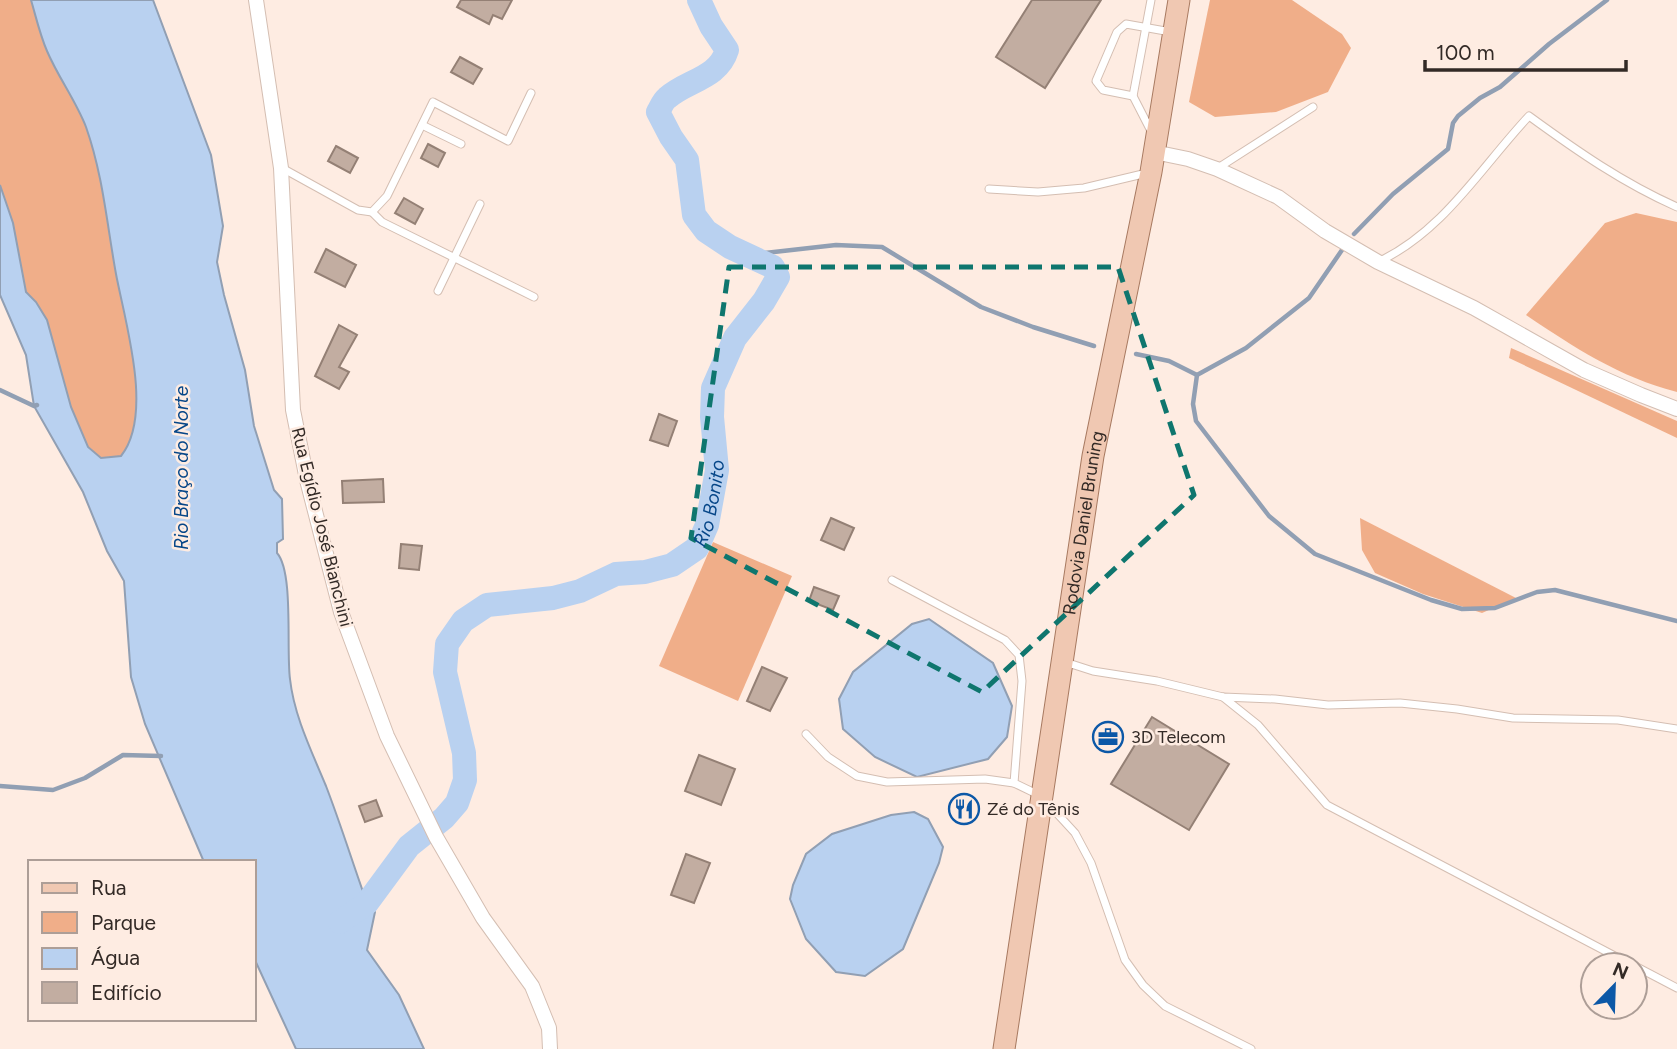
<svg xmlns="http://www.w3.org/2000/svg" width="1677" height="1049" font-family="Figtree,sans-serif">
<rect width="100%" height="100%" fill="#feece2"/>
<g fill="#f0ae89">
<path d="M0,0H31C36,17 40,35 47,51C58,77 76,101 86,127C103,175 107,225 116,274C125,322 154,414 121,456L101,458L88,447L71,407L47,320L26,292L13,223L0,185Z"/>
<path d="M1210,0H1292L1342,34L1351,48L1328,92L1276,112L1215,117L1189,102Z"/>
<path d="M1636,213L1677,222V392C1619,377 1575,348 1526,315L1605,223Z"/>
<path d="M1511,348L1677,421V438L1509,358Z"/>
<path d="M1360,518L1516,598L1482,613L1423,594L1375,573L1362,550Z"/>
<path d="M713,542L792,576L738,701L659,666Z"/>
</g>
<g fill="#b9d1f0" stroke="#919fb3" stroke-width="2">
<path d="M31,0H153L211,155L223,226L217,262L224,295L245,370L254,426L274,490L282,499L283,539L277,543V553C294,572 286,650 290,679C294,716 312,752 326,786C341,825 353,864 367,903L375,912L367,950L399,995L424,1049H296L254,958V862H204L145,724L131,677L124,581L107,551L83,492L34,406L26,355L0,295V185L13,223L26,292L36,302L47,320L71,407L88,447L101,458L121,456C154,415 125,322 116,274C107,225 103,175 86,127C76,101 58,77 47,51C40,35 36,17 31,0Z"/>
<path d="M929,619L993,663L1012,706L1007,737L988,759L917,777L875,757L843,729L839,699L853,672L912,624Z"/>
<path d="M914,812L928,819L943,847L939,863L903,949L865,976L836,972L806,939L790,899L793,885L806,854L832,834L891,815Z"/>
</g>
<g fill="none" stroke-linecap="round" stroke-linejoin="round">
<g stroke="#919fb3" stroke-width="4.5">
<path d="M1354,234L1393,194L1448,149L1453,123L1458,116L1480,98L1500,87L1549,44L1607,0"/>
<path d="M756,259L765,253L836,245L882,247L981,307L1033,327L1094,346"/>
<path d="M1136,354L1169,361L1197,375"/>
<path d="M1197,375L1193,404L1196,421L1269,516L1315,554L1431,600L1462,609L1495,608L1537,592L1555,590L1677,621"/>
<path d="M1197,375L1246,348L1309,298L1342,250"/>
<path d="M0,390L34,406L37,405"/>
<path d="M0,786L53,790L85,778L123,755L161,756"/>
</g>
<path stroke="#b9d1f0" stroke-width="24" id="s1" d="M340,922L367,903L409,846L444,818L457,803L465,780L464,753L445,672L447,644L463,621L487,605L553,598L580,591L616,574L645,572L672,565L697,548L707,525L717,470L712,417L713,388L735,338L764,301L778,277L773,267L730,247L706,231L694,215L687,160L671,137L658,112C661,107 663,101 667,98C687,80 718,79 727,50L711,26L699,0"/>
</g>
<g fill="#c2ada1" stroke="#948075" stroke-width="2">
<path d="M461,0H512L502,19L493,15L489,24L457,7Z"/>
<path d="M1032,0H1101L1045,88L996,57Z"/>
<path d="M460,57L482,69L473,84L451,72Z"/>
<path d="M428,144L445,153L438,167L421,158Z"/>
<path d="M336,146L358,158L350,173L328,161Z"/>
<path d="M404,198L423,209L415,224L395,213Z"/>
<path d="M326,249L356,265L345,287L315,272Z"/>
<path d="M339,325L357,335L339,367L349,372L339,389L315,376Z"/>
<path d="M659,414L677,421L668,446L650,440Z"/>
<path d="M383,479L384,502L343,503L342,481Z"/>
<path d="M831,518L854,528L844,550L821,540Z"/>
<path d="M401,544L422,546L419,570L399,568Z"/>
<path d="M814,587L839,596L833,610L809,601Z"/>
<path d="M762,667L787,678L770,711L747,701Z"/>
<path d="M1152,717L1229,764L1189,830L1111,784Z"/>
<path d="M699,755L735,769L721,805L685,791Z"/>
<path d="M376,800L382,816L365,822L359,806Z"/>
<path d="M686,854L710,863L694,903L671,895Z"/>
</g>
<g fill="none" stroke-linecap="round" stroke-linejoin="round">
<g stroke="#d4beb2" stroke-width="9">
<g id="service">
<path d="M1151,0L1133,96L1152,133"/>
<path d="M1133,96L1103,90L1096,81L1117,32L1126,24L1171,32"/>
<path d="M422,125L461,144"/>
<path d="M282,168L358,210L372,212L387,196L433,102L508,141L531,93"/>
<path d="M1218,168L1313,107"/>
<path d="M989,189L1038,192L1084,188L1147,173"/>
<path d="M372,212L382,222L534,297"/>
<path d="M1378,262C1444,231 1481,167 1529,116C1577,151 1623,183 1677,207"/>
<path d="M438,291L480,204"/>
<path d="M892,580L1005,640L1019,655L1022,681L1014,783L1041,796L1075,833L1091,863L1125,960L1143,985L1165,1006L1251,1049"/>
<path d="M1065,662L1093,671L1157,681L1223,697L1275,699L1328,705L1400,703L1457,709L1513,718L1618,720L1677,729"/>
<path d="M1223,697L1258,725L1327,805L1632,965"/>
<path d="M806,734L828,757L857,776L887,782L985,779L1014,783"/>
<path d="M1635,966L1677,988"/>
</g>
</g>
<g stroke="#d4beb2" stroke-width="16">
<g id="minor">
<path d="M256,0L281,168L293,410L307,480L341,612L387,736L436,837L483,918L532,986L549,1028L550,1049"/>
<path d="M1154,152L1188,159L1217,169L1278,197L1325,231L1378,262L1474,308L1584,370L1641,395L1677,409"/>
</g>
</g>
<g stroke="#a77960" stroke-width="23">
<g id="primary">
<path id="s2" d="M1004,1049L1093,456L1151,172L1179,0"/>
</g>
</g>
<use href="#service" stroke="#fff" stroke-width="7"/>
<use href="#minor" stroke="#fff" stroke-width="14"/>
<use href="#primary" stroke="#f0c8b2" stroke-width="21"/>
</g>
<path fill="none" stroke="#0f766e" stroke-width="5" stroke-dasharray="14 9" stroke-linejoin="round" d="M729,267H1118L1194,495L982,692L691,538Z"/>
<defs>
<g id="office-ring" transform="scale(1.575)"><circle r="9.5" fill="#feece2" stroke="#0c58a7" stroke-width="1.5"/><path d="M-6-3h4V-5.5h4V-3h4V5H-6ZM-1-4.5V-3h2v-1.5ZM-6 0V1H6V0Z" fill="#0c58a7"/></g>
<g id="restaurant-ring" transform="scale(1.575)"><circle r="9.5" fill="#feece2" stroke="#0c58a7" stroke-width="1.5"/><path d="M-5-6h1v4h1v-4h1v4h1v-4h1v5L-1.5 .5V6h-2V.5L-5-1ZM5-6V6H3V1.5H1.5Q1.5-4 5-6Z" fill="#0c58a7"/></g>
</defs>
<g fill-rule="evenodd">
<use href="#office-ring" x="1108" y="737"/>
<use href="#restaurant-ring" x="964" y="809"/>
</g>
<g text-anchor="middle" stroke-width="5" stroke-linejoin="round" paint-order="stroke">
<g font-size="18" fill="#332a26" stroke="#feece2">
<text dy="6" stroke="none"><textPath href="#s2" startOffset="532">Rodovia Daniel Bruning</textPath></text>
<text transform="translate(322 527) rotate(76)" y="6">Rua Egídio José Bianchini</text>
</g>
<g font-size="18" fill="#332a26" stroke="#feece2" text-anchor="start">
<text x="1131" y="743">3D Telecom</text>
<text x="987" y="815">Zé do Tênis</text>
</g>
<g font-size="19" font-style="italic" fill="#064688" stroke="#feece2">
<text transform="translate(181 468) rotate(-90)" y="7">Rio Braço do Norte</text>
<text dy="7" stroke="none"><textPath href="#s1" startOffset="656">Rio Bonito</textPath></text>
</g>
</g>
<rect x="28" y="860" width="228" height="161" fill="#feece2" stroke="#ad9e97" stroke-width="2"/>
<rect x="42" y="883" width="35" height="10" fill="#f0c8b2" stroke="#ad9e97" stroke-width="2"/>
<text x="91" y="895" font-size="21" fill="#332a26">Rua</text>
<rect x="42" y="912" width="35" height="21" fill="#f0ae89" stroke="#ad9e97" stroke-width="2"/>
<text x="91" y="930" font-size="21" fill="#332a26">Parque</text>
<rect x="42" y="948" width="35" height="21" fill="#b9d1f0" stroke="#ad9e97" stroke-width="2"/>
<text x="91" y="965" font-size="21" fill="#332a26">Água</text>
<rect x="42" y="982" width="35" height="21" fill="#c2ada1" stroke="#ad9e97" stroke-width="2"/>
<text x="91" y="1000" font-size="21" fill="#332a26">Edifício</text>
<g transform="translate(1614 986) rotate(23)"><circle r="33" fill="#feece2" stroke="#ad9e97" stroke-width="2"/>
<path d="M0-5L12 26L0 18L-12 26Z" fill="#0c58a7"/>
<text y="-10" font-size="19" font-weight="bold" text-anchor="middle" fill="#332a26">N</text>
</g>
<path d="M1425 60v10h201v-10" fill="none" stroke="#332a26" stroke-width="3.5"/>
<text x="1436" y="60" font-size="21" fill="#332a26" stroke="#feece2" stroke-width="5" paint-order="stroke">100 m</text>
</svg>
